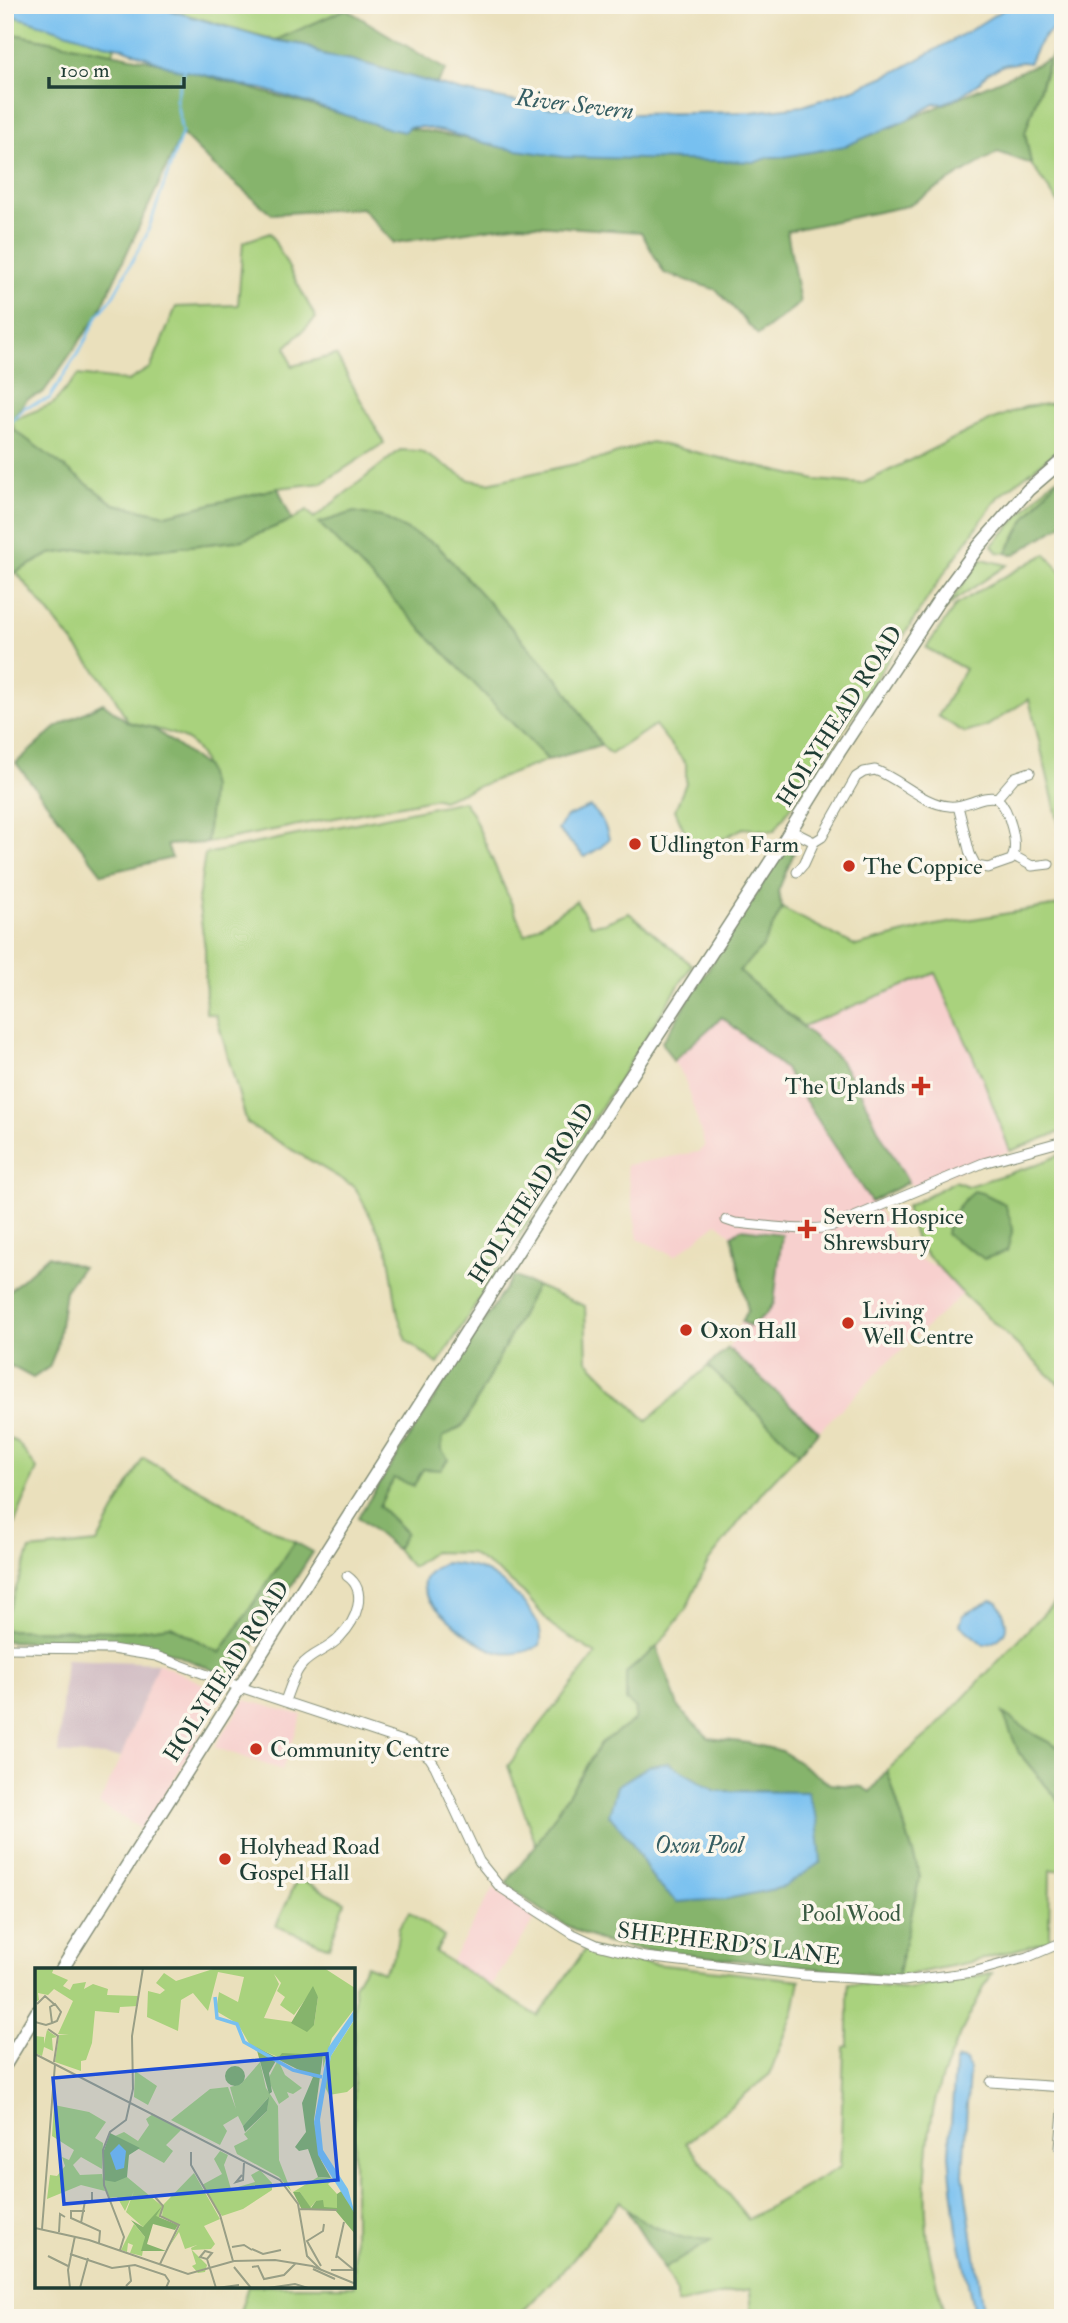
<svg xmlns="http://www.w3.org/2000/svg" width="1068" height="2323" font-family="'IM FELL Double Pica',serif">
<rect width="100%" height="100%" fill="#fbf7ec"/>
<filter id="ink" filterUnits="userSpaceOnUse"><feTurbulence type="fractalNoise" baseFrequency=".0143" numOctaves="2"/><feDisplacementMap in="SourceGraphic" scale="14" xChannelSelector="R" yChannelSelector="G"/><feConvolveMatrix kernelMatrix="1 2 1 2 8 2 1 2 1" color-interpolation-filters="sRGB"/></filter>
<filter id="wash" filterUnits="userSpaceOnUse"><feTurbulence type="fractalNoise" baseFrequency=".00686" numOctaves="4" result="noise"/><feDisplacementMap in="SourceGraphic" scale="28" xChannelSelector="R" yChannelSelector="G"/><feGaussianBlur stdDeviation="1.57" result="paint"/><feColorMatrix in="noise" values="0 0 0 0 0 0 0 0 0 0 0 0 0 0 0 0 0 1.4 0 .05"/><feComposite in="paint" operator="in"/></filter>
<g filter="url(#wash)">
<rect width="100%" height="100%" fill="#eae0bc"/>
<g fill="#f7d0ce">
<path d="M935,972L983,1079L1010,1151L914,1188L908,1182L838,1058L803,1026Z"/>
<path d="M722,1017L785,1069L882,1216L901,1252L938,1267L963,1294L890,1360L819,1431L728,1348L748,1310L732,1235L717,1223L675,1256L638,1239L626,1165L698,1152L705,1146L684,1077L673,1061Z"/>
<path d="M158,1663L221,1692L189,1755L143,1830L99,1804L121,1757Z"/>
<path d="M245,1700L302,1715L282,1770L214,1747Z"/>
<path d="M493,1888L537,1916L491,1986L451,1962Z"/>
</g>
<path fill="#d2bec4" d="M66,1659L158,1663L121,1757L58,1753Z"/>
<g fill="#a9d27d" stroke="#648858" stroke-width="2">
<path d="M152,5H346V9L276,40Z"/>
<path d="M5,12L115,46L113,53L9,33V75L5,107Z"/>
<path d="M1060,31L1063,35V209L1031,164L1025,133Z"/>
<path d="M270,233L316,318L286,347L292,366L336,355L384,443L322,483L278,488L166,515L114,504L15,431L12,420L53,404L78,375L128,381L151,367L176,307L238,305L243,242Z"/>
<path d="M1063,402V446L998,497L938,582L833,746L774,831L743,828L705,848L697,849L689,842L675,810L686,783V764L655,725L611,754L601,745L563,685L437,545L320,523L548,760L442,800L437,798L207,843C209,810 217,770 191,743C182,734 141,725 128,722L109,687L16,572L50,554L85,549L128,553L243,540L292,520L307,510L314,518L400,450L420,451L470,480L488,483L603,458L651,442L816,480L862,484L991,420L1025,407Z"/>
<path d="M1057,479L1026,518L1006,553L997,552L992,545L1052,481Z"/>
<path d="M1046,554L1063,574V841L1029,699L987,726L965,733L938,716L965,669L926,648L956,605L987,586Z"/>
<path d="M982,559L1007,565L955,600L941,614Z"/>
<path d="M463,801L472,813L525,935L576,901L591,925L604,923L629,913L692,965L438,1364L407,1341L398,1315L388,1250L355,1187L247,1123L216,1015L206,1013L205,948L198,900L205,854Z"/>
<path d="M1059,905L1063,909V1131L1010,1151L983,1079L935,973L803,1026L738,971C760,954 770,932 782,908L856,946L936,925Z"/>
<path d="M1063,1153V1388L963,1294L917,1244L906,1207L955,1181L968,1186L1039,1164Z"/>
<path d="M536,1286L585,1306L587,1360L647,1421L708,1366L799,1453L764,1490L708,1562L686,1609L657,1647L626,1673L636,1708L635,1720L601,1743L536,1845L508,1766L596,1654L553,1627L524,1593L500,1573L470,1553L433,1552L412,1567L396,1549L406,1532L379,1506L394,1477C418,1470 438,1465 443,1437L464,1425Z"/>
<path d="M5,1436L18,1443L37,1469L5,1547Z"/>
<path d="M143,1458L295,1542L220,1653L171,1626L132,1631L5,1630V1618L30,1550L97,1543Z"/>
<path d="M1063,1593V1750L1035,1735L1004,1714L1019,1753L1063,1806V1870H1050L1049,1934L1051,1940L971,1962L897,1977L920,1876L887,1770L933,1730Z"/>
<path d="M298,1878L345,1902L329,1947L276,1926Z"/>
<path d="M409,1912L444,1937L435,1952L538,2016L587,1947L645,1963L800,1980L794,2011L770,2074L686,2143L748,2219L840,2167L844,2047L848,2046V1983L909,1989L992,1973C975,2004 958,2036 945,2069C925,2121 922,2195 929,2250C933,2272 940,2295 945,2318H752L750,2289L677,2304V2293L664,2269L711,2240C702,2240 692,2240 683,2238C663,2235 631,2217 620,2201L567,2266L516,2318H238L248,2286H354V1985L366,1965L383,1972L395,1954L399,1928Z"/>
</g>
<g fill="#86b46c" stroke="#527850" stroke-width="2" fill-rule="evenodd">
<path d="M346,9L446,70L436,84L352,60L326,56L304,45L276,40Z"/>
<path d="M8,33L157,62L359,119L544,153L887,129L1049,59L1025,133L1031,164L998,152L907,206L787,231L800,303L758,335L717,290L664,273L641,232L520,224L394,243L362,208L272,214L213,165L182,134L98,315L43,393L27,399L12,420L5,413V108L9,75Z"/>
<path d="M5,423L114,504L166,515L278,488L292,520L243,540L128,553L85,549L50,554L5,578Z"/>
<path d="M1063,475V524L1014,555L1006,553L1026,518L1057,479Z"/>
<path d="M354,512L382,517L437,545L563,685L601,745L548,760L319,523Z"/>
<path d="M103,703L128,722L153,728L206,767L211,787L207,843L167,845L172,858L102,874L16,763L58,726Z"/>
<path d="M787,850L794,853L778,891L782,908L762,948L739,971L838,1058L861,1093L879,1131L908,1182L871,1202L785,1069L722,1017L673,1061L662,1042L772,869Z"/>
<path d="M974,1191L985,1194L1005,1204L1013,1228L1007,1251L984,1259C972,1249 959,1244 946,1234C949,1215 959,1204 974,1191Z"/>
<path d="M741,1229L782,1234L774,1303L766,1314L750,1326L742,1322L748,1310L732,1235Z"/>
<path d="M48,1256L82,1267L65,1291L57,1347L49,1367L33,1378L7,1364L5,1299L9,1291Z"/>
<path d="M513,1276L536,1286L464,1425L443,1437L441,1449L448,1459L441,1470L423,1469L414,1486L394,1478L379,1506L406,1533L396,1549L358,1517Z"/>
<path d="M728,1348L819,1431L799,1453L708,1366Z"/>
<path d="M295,1542L313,1552L235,1673L228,1676L164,1650L130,1645L5,1641V1630L131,1631L171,1626L220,1653Z"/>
<path d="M657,1647L679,1709L709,1738L748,1743L782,1751L830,1784L862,1787L870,1792L887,1770L920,1876L897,1977L642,1950C628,1947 612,1946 599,1940C566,1928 533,1906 506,1883L536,1845L601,1743L635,1720L636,1708L626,1701V1673ZM668,1763L716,1791L807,1792L655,1882L631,1841Z"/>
<path d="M1003,1713L1035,1735L1063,1750V1806L1019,1753Z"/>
<path d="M627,2211L653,2226L680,2238L712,2240L664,2269Z"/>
</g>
<g fill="#77c0f0" stroke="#4b7e92" stroke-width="2">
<path d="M5,5H152L267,39L304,45L326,56L352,60L461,91L550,108H574L591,105L617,114H633L752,112L803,106L857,88L899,70L969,31L1010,5H1063C1063,33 1060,21 1044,37C1038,44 1033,55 1029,63L1022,62L1004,65L987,73L980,82L958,97L944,103L934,104L907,120L845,146L783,157H770L756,162L564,157L503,148L446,132L423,127H409L404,132L390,129L263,89L243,86L222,79L176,69L121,47L104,44L17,17L5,12Z"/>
<path d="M590,807C601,815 606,826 609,839L601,847L585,857L558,830L566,817Z"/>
<path d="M446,1563C457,1564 468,1565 479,1569C502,1577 548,1618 540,1645C528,1652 511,1656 498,1652C479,1647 428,1607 424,1589C421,1576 435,1566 446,1563Z"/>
<path d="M991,1600L998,1602C1010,1624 1011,1638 984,1645L960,1625L963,1615Z"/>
<path d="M668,1763L716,1791L807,1792L817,1819L821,1862L784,1887L727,1899L677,1902L655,1882L631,1841L609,1815L617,1786L649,1766Z"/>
<path d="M958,2059L966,2061L969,2070L963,2174L982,2304L992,2318H976L974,2313L957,2230L951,2178L949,2154L955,2064Z"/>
</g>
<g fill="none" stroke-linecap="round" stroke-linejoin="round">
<path stroke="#77c0f0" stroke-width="2.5" d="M5,427L25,407L49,399L83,345L98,315L111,300L146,236L182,133L176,99L185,68"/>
</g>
</g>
<g filter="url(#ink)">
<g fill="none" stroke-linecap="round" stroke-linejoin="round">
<g stroke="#848e78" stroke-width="11">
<g id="minor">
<path d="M997,798L1015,777L1030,772"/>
<path d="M790,830L814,842L804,864L797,872"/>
<path d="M814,842L822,837L856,777L864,772L875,770C900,779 923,804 949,806C966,808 981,794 997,798C1009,809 1020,846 1011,860L988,868L976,866L970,854L958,806"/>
<path d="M1014,856L1032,866L1049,864"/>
<path d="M726,1220L735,1223C767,1225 803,1233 833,1226L983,1163L1063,1141"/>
<path d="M5,1648L112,1649L156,1656L240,1687L412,1744L430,1758L435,1766L479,1861L500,1887L573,1934L597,1945L645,1957L804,1975L903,1981L973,1972L1028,1957L1063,1942"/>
<path d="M285,1701C289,1690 293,1676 301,1666C311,1653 329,1650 340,1637C356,1621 369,1591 347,1576"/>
<path d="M991,2082L1063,2087"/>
<path d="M1063,2111L1060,2148H1063"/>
</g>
</g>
<g stroke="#848e78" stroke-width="15">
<g id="secondary">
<path d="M62,1969L240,1687L540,1216L784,841L839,752L939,600L979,546L1028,490L1063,460"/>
<path d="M5,2065L37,2012"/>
</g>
</g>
<use href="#minor" stroke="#fff" stroke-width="9"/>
<use href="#secondary" stroke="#fff" stroke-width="12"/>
</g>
</g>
<g fill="#c8321e" stroke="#fbf7ec" stroke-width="2.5">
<circle cx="635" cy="844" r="7"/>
<circle cx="849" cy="866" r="7"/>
<path d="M917.5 1075.5h7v7h7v7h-7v7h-7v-7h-7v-7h7z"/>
<path d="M803.5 1218.5h7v7h7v7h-7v7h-7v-7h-7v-7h7z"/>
<circle cx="848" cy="1323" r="7"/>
<circle cx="686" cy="1330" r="7"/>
<circle cx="256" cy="1749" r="7"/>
<circle cx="225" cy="1859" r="7"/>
</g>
<g text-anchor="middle" stroke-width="7" stroke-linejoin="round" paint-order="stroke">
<g font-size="23" fill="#1f3d34" stroke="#fbf7ec">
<text transform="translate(839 716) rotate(-57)" y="8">HOLYHEAD ROAD</text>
<text transform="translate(531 1193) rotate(-57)" y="8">HOLYHEAD ROAD</text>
<text transform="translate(226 1671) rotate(-57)" y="8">HOLYHEAD ROAD</text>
<text transform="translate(729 1943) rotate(7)" y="8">SHEPHERD'S LANE</text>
</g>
<g font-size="23" fill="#1f3d34" stroke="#fbf7ec" text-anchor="start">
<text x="649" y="852">Udlington Farm</text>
<text x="863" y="874">The Coppice</text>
<text x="905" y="1094" text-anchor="end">The Uplands</text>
<text x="823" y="1224">Severn Hospice<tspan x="823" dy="26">Shrewsbury</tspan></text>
<text x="862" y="1318">Living<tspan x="862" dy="26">Well Centre</tspan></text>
<text x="700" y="1338">Oxon Hall</text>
<text x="270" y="1757">Community Centre</text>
<text x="239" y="1854">Holyhead Road<tspan x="239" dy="26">Gospel Hall</tspan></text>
</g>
<g font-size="23" fill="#3b5b43" stroke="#fbf7ec">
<text x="851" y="1921">Pool Wood</text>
</g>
<g font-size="24" font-style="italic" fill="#355e63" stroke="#fbf7ec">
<text transform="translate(575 104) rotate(7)" y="8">River Severn</text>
<text x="699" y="1853">Oxon Pool</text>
</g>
</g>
<g transform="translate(35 1968)">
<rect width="320" height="320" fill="#eae0bc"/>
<path d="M0,0H19L17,5L33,12L28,18L35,22L38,16L51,14L49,21L58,16L73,21L72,27L103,28V38L85,39L84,45L60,43L57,75L51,92L46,93V103L20,94L24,67H34L23,66L38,33L19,21L13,27L3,25L4,32L0,34ZM289,0L320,20V40L297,70L288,100V87L243,89L215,77L203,56L181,43L184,24L203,34L209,9L183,4L173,43L158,25L146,32L143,63L112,49L113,23L125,26L130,22L121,15L129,5L141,13L178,1ZM239,6L246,15L242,23L250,29L245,37L259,47L277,22L283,29L279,57L229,50L244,16ZM320,51V117L312,124L294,127L290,119L296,88ZM12,62L22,69L17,70L18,83L9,79L7,88L0,85V68L9,69V76ZM243,92L250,107L267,120L258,126L252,124L254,129L244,136L233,111ZM225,94L231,120L243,138L244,192L256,223L244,209L202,186L199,178L213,171L209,166L232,143L233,130L208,158L203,148L188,157L192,163L185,177L136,152L175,121L193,119L201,141L195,119L206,116ZM100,103L122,118L113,137L99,129ZM19,137L54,144L71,154L60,170L68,175L67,201L46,189L38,197L45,207L67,206L70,223L46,217L12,231L15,207L22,208L30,198L27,189L34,192L39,182L17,168ZM118,146L146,162L131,177L138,183L129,195L80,168L89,164L103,173L114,157L111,151ZM185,183L193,187L189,197L196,221L220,214L216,207L225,202L237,215V222L208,241L187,248L167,217L187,206L179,191ZM159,205L185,251L169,258L180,276L176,281L157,282L172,297L170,304L163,305L157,298L161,296L156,280L162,277L150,281L144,264L134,279L145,258L127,249L128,237ZM92,209L127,238L125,249L108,259L91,244L99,223L90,243L82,229L74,230L68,212ZM283,209L299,211L293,216L302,226V240H288V233H281L275,240L265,224H258ZM99,256L110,269L107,288L95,285L98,277L93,275L92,284L86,282Z" fill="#a9d27d" fill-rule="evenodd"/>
<path d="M278,18L283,29L279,57L272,64L256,55ZM221,79L243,90L247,85L288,87L279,152L286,192L296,210L283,209L273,181L264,183L260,179L271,164L267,135L278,109L242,91L234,105L237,124L234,126ZM190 108a10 10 0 1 1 20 0a10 10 0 1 1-20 0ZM234,129L232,143L210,164L208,158ZM75,165L105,180L94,187L92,209L80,214L68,212L69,182ZM308,222L320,246V266L300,242H267L258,224H265L276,240L281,233L288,232L289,239L302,240V226ZM127,238L121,248L143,257L140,262L118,256L112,276L131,283H106L110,269L96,252L108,259Z" fill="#86b46c"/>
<path d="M320,41L319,52L296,88L285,152L288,182L313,221L320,246L283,187L279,154L293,80ZM84,176L91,183L89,200L81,202L75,185Z" fill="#77c0f0"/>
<path fill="none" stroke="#77c0f0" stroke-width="3.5" d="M180,29L182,50L202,56L209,74L258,102L287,109"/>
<path fill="none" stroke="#999f86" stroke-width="2" d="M2,36L10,28L19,36M0,54L11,57L17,55L22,53L26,44L20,36L15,39L17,55M13,61L23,68L19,94M0,86L245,212L263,236L272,288L286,302M156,184V197L185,247L198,293M207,207L201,214L208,212L209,195M120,229L128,238L125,248L144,257L125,296M264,241L302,242M50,243H36V250L65,263L64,275M46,255L50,233H57V224M0,260L54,272L153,306L199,293L240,292L277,298L321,316M7,261L20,96M24,264L25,246L30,249M197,279L209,277L217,282M217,281L228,286L246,282M85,282L89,269L69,217L68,182L75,164L91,152L98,121L97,68L108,0M35,286L77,300L100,297L130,307L134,313L131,320M13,288L33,298M302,288L319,302M301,290L309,254M172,291L177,285L170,283L165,289L172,291L181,320M286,298L272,273L288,263L289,256M199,299L216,320M217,299L223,298L229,311L249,307L260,296M278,301L300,311M296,302H321M91,318L96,313L94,298M35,320L33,302L40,268M45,320L53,290M182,320L204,317M233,320L260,316L273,320"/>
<path fill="#1d4ed8" fill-opacity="0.15" stroke="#1d4ed8" stroke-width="3.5" d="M292,86L303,212L29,236L18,110Z"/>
<rect width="320" height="320" fill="none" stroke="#1f3d34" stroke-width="3.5"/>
</g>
<rect width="1068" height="2323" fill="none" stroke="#fbf7ec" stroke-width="28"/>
<path d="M49 77v10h135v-10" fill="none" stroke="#1f3d34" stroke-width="3.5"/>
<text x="60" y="77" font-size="21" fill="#1f3d34" stroke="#fbf7ec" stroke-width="5" paint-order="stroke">100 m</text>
</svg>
